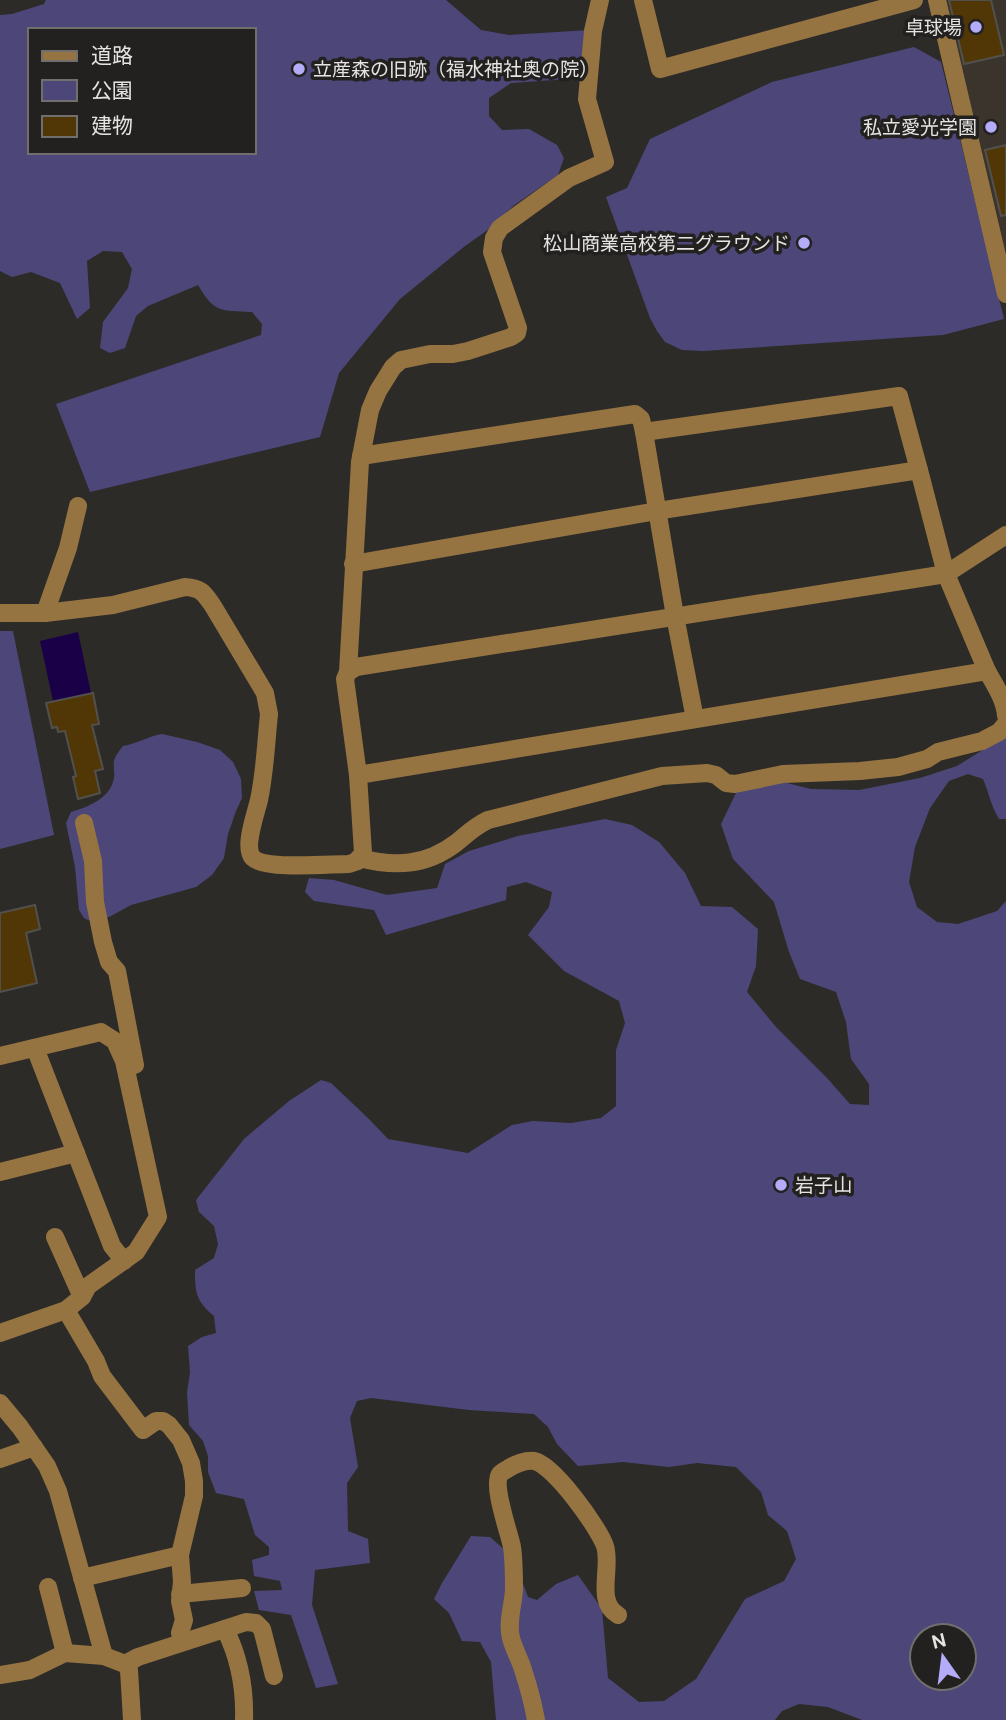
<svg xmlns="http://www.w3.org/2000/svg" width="1006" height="1720" font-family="'DM Sans','Noto Sans JP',sans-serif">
<rect width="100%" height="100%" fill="#2d2b28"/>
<path fill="#3a342d" d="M946,0H1006V253Z"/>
<g fill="#4d4779" fill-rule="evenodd">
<path d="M46,0H446L481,30L509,35L589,30L582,78L511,83L489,98V116L502,130L529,129L557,145L564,158L558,175L513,206L492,227L465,246L400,299L339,373L320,437L90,492L56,404L261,335L262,324L252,312C221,310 215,314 198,285L148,306L136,316L125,348L110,353L100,348L103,322L128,288L132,269L122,252L103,251L87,261L90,308L77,319L60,283L31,272L12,277L0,271V15L12,14L44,4ZM30,30H254V152H30Z"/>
<path d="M914,47L941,62L1004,319L943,335L703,351L682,350L665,342L657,331L650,318L606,197L627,188L650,139L772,82Z"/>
<path d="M0,631H13L54,835L0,849Z"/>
<path d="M162,734L197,742L220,750L233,762L241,779L242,798L236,811L228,834L224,858L212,875L196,887L131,905L109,917L88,920L84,918L79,910L75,867L66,823L71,812C88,807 111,798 114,778C115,772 113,766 114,761C115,756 120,750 123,746C137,744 148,736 162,734Z"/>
<path d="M1006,738V819H999C991,806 989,793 983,779L968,774L949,781L930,808L915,847L909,882L917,907L937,922L958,924L997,911L1006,901V1720H862L828,1707L799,1704L782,1711L775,1720H496L491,1662L480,1642L462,1641L449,1613L434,1599L442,1583L471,1536L490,1537L513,1557L528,1597L537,1600L556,1584L578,1575L602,1609L608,1678L639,1702L664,1701L696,1679L745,1599L784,1581L796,1559L787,1531L768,1515L761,1492L736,1467L697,1463L669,1467L623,1462L578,1466L557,1444L548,1427L534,1414L469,1410L371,1398L357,1401L350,1418L358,1467L347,1483L348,1531L368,1539L370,1563L315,1570L312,1605L338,1684L316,1688L291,1615L259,1610L254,1591L282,1590L280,1581L254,1576L252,1560L269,1555V1547L255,1535L244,1499L216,1493L208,1472V1456L203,1441L189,1425L187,1393L190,1372L188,1346L202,1337L216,1333L214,1316C196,1301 195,1293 195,1270L214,1258L218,1244L214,1226L199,1212L196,1200L244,1139L289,1101L321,1080L331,1083L369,1119L388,1139L468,1153L512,1125L533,1121L571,1123L601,1118L616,1106V1050L625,1023L619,1001L564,971L528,935L549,907L552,892L526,882L507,887L506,900L386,935L374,910L314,901L305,892L309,878L334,880L387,895L437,888L445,864L469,851L518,836L605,819L632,825L659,842L685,873L701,906L732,907L758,929L756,966L747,992L776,1027L827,1078L850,1104L869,1105V1084L851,1059L846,1022L836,992L800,979L789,952L774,902L733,859L721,824L736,793L779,781L811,789L859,790L920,778L957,766L994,743ZM922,1636H964V1678H922Z"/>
</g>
<path fill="#190047" d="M78,632L91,693L53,701L40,641Z"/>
<g fill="#513706" stroke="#52504d" stroke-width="2">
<path d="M949,0H991L1004,55L964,64Z"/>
<path d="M1006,145V215L1001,216L985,150Z"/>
<path d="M93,693L99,724L92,725L103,769L95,771L100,793L78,799L73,777L76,776L65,731L58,732L57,727L52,728L46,703Z"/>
<path d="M35,905L40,929L26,933L37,983L0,992V913Z"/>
</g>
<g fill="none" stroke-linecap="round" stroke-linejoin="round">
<g stroke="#957441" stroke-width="18">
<path d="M643,0L660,69L914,0"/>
<path d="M937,0L1006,294"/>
<path d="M644,432L899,396L919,470"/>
<path d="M361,456L635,414L641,419L644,432L675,616L695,719"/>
<path d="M353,564L657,511L919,470L946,574L987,671L358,775"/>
<path d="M0,613H45L113,605L185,587C202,588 204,593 213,606L265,693L269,714C266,743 265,772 259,800C256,813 243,848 253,858C266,870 329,864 349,864L358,861L363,853L358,775L345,679L348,672L360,462L370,410L378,391L393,367L401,360L430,354H453L468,351L511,337L517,333L518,328L492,252L494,238L500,228L569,178L605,162L587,99L593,31L600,0"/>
<path d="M45,613L68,548L78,506"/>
<path d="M987,671C995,685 1005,700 1006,716"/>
<path d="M348,672L356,667L946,574L1006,535"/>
<path d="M84,823L93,861L95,902L103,942L109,962L117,971L135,1065"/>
<path d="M359,858C395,867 426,866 456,843C467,834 475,826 488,820L662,776L707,773L716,775L726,783L735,784L783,774L860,771L898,767L927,759L938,752L982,741L999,732L1006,724"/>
<path d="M35,1048L112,1246L124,1261"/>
<path d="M0,1056L101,1032L115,1041L124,1061L158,1217L136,1252L88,1286L82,1297L66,1310L0,1333"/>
<path d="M0,1172L76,1153"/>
<path d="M55,1237L82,1297"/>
<path d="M66,1310L96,1361L102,1376L143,1430L156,1421H163L169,1425L181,1440L191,1463L194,1481V1496L180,1555L182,1582L180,1601L184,1620L180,1633L182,1642"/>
<path d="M0,1403L20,1427L47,1466L58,1491L104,1656"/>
<path d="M0,1459L34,1447"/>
<path d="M82,1578L180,1555"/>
<path d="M48,1587L65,1653"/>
<path d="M180,1594L242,1588"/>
<path d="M225,1629C239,1657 245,1689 244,1720"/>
<path d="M125,1664L138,1657L246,1622L256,1623L262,1629L274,1676"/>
<path d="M0,1675L30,1670L65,1653L104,1656L125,1664L129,1670L132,1720"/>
<path d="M536,1720C533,1704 529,1688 524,1673C521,1661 514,1650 511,1638C507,1622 513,1606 514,1590C514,1576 514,1561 512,1547C509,1532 492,1486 500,1474C502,1472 506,1470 509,1468C515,1464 526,1460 534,1461C553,1464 599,1528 605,1546C612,1568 595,1602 618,1615"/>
</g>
</g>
<g fill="#b4acf9" stroke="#23211f" stroke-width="2.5">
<circle cx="976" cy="27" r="7"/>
<circle cx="299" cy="69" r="7"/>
<circle cx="991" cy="127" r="7"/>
<circle cx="804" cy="243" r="7"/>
<circle cx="781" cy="1185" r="7"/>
</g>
<g text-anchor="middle" stroke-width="7" stroke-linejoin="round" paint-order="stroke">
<g font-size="19" fill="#e5e4e2" stroke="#23211f" text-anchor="end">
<text x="962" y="34">卓球場</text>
<text x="313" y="76" text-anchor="start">立産森の旧跡（福水神社奥の院）</text>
<text x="977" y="134">私立愛光学園</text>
<text x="790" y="250">松山商業高校第二グラウンド</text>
<text x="795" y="1192" text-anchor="start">岩子山</text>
</g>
</g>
<rect x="28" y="28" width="228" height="126" fill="#23211f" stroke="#716f6d" stroke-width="2"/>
<rect x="42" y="51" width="35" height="10" fill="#957441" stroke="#716f6d" stroke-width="2"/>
<text x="91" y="63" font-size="21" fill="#e5e4e2">道路</text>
<rect x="42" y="80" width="35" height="21" fill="#4d4779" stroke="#716f6d" stroke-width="2"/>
<text x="91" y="98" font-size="21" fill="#e5e4e2">公園</text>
<rect x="42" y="116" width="35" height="21" fill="#513706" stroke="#716f6d" stroke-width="2"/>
<text x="91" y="133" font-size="21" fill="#e5e4e2">建物</text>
<g transform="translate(943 1657) rotate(346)"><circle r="33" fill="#23211f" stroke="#716f6d" stroke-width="2"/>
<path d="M0-5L12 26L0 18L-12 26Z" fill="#b4acf9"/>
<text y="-10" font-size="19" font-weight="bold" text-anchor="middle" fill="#e5e4e2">N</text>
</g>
</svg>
